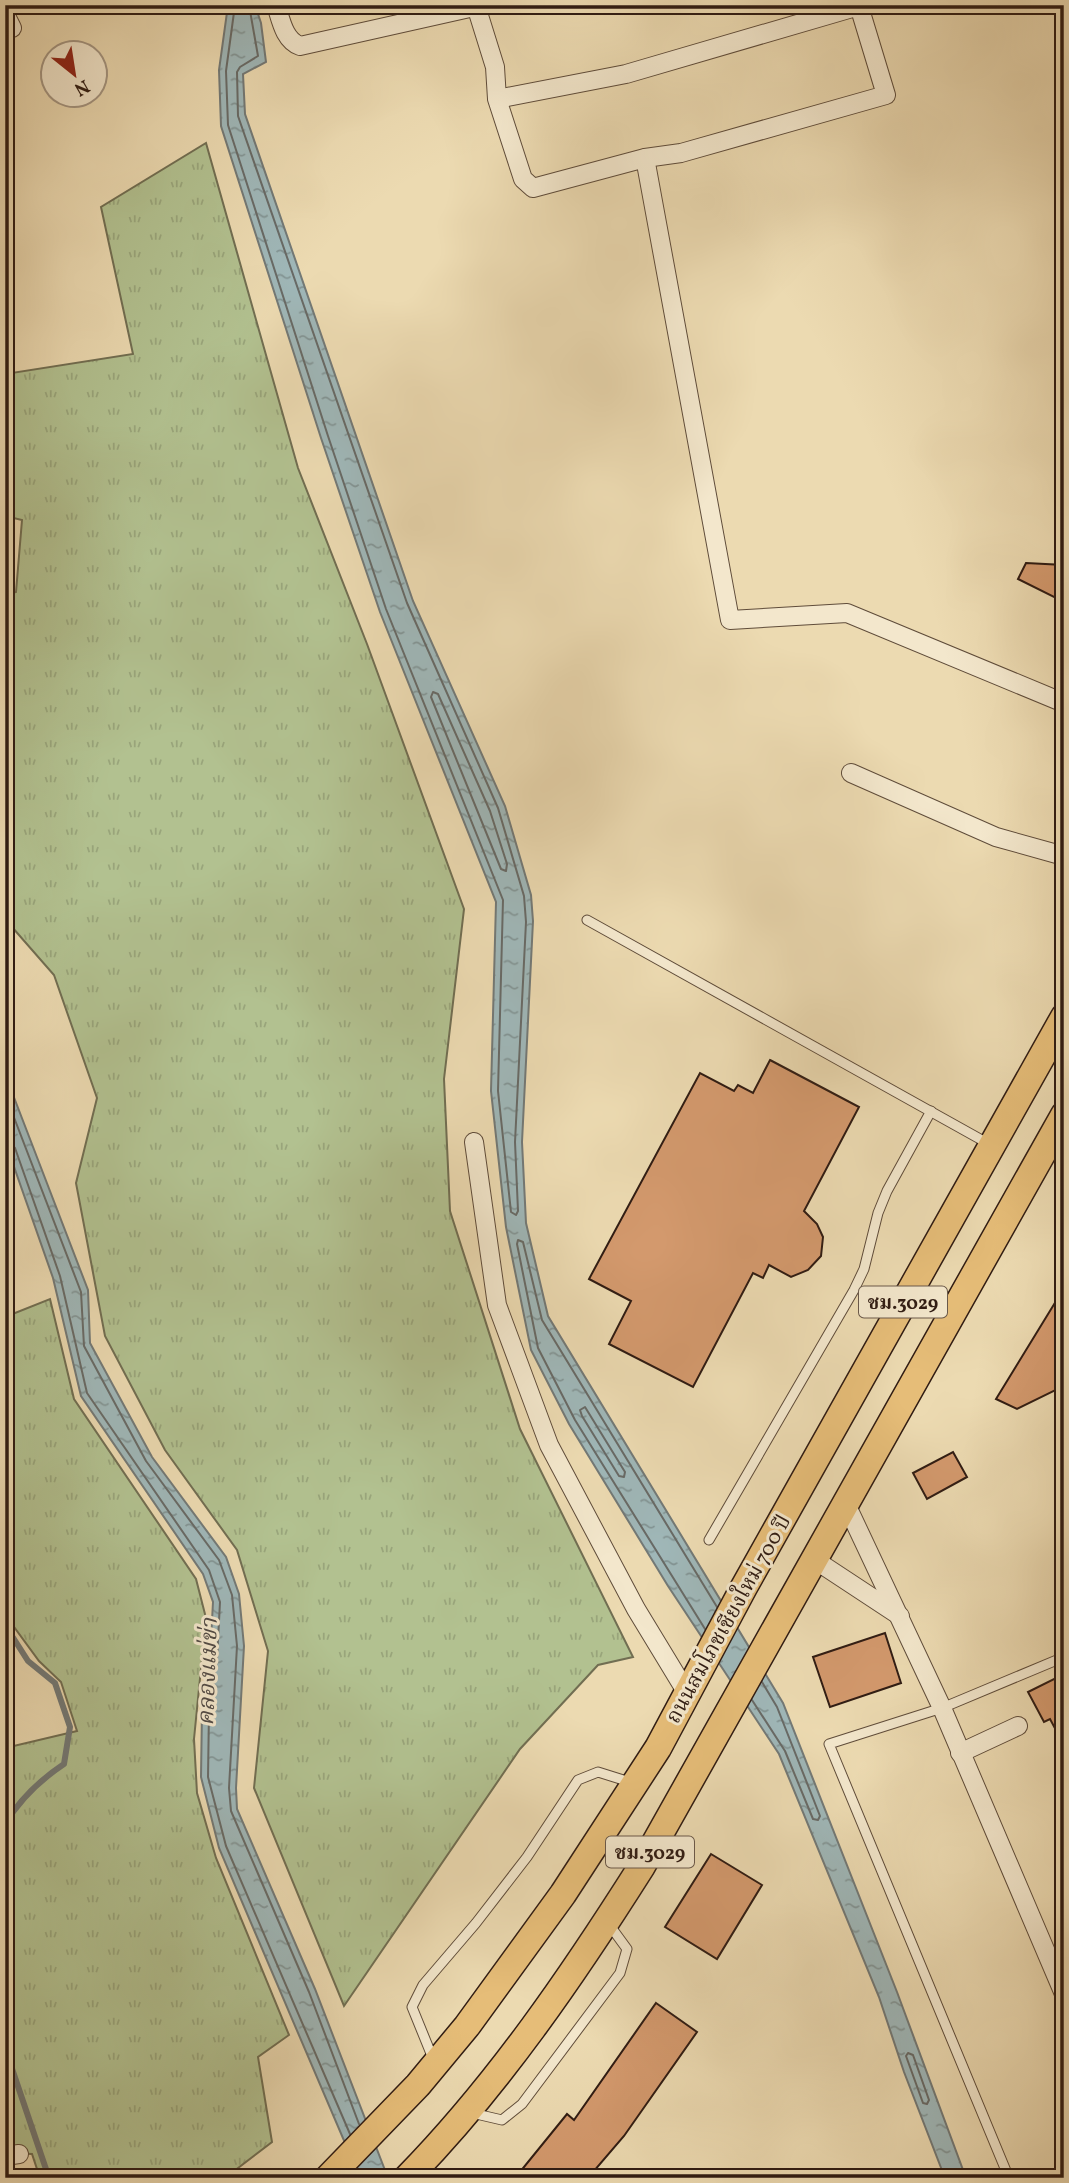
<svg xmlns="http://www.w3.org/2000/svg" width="1069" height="2183" font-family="Vollkorn,'Noto Serif Thai',serif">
<defs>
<pattern id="grass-tufts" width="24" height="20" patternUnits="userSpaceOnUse" patternTransform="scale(1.75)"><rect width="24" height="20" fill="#b2c190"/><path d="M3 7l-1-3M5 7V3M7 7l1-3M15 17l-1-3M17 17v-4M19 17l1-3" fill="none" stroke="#99a57b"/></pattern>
<pattern id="water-ripples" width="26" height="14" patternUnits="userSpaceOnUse" patternTransform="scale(1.75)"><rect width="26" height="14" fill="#9fb7b8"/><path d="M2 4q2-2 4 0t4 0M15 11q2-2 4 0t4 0" fill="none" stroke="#829494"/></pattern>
</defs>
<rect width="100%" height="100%" fill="#ecdab1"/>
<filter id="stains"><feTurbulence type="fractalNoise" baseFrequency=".00286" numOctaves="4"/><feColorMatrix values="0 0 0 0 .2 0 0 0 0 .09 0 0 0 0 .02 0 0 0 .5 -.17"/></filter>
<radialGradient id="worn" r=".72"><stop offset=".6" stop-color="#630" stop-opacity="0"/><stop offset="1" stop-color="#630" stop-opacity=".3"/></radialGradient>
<g fill="url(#grass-tufts)" stroke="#716e52" stroke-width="2">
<path d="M206,143L298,468L367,644L464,909L444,1079L450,1211L520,1429L633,1657L598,1665L520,1749L344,2006L254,1788L268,1651L237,1550L165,1450L105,1336L76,1183L97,1098L54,975L5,919V595L16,592L22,520L5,516V374L133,354L101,207Z"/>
<path d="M50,1299L74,1399L196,1579L206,1618L194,1739L197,1793L216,1858L289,2035L258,2057L272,2142L225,2178H40L32,2154L5,2153V1748L77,1731L61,1682L39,1661L9,1620L5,1605V1317Z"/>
</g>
<g fill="url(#water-ripples)" stroke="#737976" stroke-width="2">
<path d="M228,5H255L261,23L266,62L243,74L245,114L413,601L505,806L531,895L533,921L522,1142L526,1223L548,1316L783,1703L897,1992L966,2178H945L904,2072L879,1997L779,1754L668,1586L569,1424L531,1350L506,1227L491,1091L496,902L380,612L321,438L221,126L219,70Z"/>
<path d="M5,1074L88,1290L90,1343L152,1457L226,1557L239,1594L244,1646L236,1788L237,1809L315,1989L388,2178H360L219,1848L201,1777L202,1709L210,1659L213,1602L203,1574L81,1396L53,1278L5,1141Z"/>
</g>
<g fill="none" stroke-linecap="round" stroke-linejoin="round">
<g stroke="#686a66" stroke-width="2">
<path d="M235,5L226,71L228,125L328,436L386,609L503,900L498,1091L511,1212L516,1215L518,1211L515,1142L526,922L524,896L498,808L407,603L238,116L237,72L240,67L258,56L249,5"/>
<path d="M433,692L438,694L490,811L507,864L506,871L501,869L431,697Z"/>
<path d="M5,1094L81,1292L84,1346L146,1461L219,1560L232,1595L237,1646L229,1788L231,1811L309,1992L359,2124"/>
<path d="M5,1143L11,1144L15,1148L60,1276L87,1393L209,1570L220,1602L217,1659L209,1710L208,1777L226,1846L350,2134"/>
<path d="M585,1407L625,1472L624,1477L619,1476L582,1416L580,1410Z"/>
<path d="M705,1629L575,1420L538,1348L517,1244L518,1240L523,1242L542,1320L717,1607"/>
<path d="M752,1700L785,1751L813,1819L818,1820L820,1816L777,1707L762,1682"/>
<path d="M908,2053L913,2055L929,2100L927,2104L923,2103L906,2056Z"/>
</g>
<g stroke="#737976" stroke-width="6">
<path d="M5,1625L28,1661L55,1683L70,1727L64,1764C40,1780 20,1799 5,1824"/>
<path d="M5,2048L49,2178"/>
</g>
</g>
<g fill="#d3996d" stroke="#301c13" stroke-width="2">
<path d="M1026,563L1064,565V602L1018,579Z"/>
<path d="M770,1060L859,1107L804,1211L817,1224L823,1237L821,1256L808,1270L791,1277L769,1265L763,1278L753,1273L693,1387L609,1344L631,1301L589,1279L700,1073L734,1091L738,1085L753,1093Z"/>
<path d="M1064,1288V1386L1017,1409L996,1399Z"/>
<path d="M953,1452L967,1477L927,1499L913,1473Z"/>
<path d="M885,1633L901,1683L830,1707L813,1657Z"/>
<path d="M1064,1674V1745L1050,1719L1044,1722L1028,1692Z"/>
<path d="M711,1854L762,1885L717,1959L665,1927Z"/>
<path d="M656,2003L697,2032L624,2136L588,2178H515L567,2114L574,2120Z"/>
</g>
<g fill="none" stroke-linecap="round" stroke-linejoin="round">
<g stroke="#5f4c3a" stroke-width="11">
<g id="service">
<path d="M587,920L989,1144"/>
<path d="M709,1540L854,1290L864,1269L878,1213L887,1191L931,1111"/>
<path d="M434,2061L412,2007L423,1985L476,1923L527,1857L578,1780L598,1772L633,1783"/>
<path d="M472,2113L502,2120L522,2104L620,1973L627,1949L608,1923"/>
<path d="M1009,2178L829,1744L942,1708L1064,1657"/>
</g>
</g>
<g stroke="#5f4c3a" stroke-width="20">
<g id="minor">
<path d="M276,5C281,20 284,40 300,46L483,5"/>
<path d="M476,6L495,67L497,99L523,179L533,188L645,158L681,153L886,95L859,6L626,74L497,99"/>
<path d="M5,14L12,28"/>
<path d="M645,158L730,620L847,613L1064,703"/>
<path d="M851,773L996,837L1064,856"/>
<path d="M474,1142L497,1305L549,1445L636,1609L687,1693"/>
<path d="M846,1504L942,1708L1064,1994"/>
<path d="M815,1560L900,1616"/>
<path d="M960,1753L1018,1726"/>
<path d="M5,2156L19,2154"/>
</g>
</g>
<g stroke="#301c13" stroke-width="29">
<g id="primary">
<path d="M328,2178L418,2085L467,2026L563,1894L658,1748L744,1587L1064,1017"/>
<path d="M407,2178C498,2085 573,1975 642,1866L1064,1115"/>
</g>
</g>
<use href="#service" stroke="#f3e7cc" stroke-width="9"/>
<use href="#minor" stroke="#f3e7cc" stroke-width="18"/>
<use href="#primary" stroke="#e6bd78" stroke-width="26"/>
</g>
<g text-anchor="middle" stroke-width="6" stroke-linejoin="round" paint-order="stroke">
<g fill="#f3e7cc" stroke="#6a594a" stroke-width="2">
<rect x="859" y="1286.5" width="88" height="31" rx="5"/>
<rect x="606" y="1836.5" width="88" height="31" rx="5"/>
</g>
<g font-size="19" font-weight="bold" fill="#301c13">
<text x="903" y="1309">ชม.3029</text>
<text x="650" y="1859">ชม.3029</text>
</g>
<g font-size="21" fill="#301c13" stroke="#f3e7cc">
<text transform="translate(728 1619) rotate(-61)" y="7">ถนนสมโภชเชียงใหม่ 700 ปี</text>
</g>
<g font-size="23" font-style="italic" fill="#514a45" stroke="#f3e7cc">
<text transform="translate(207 1672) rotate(-88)" y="8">คลองแม่ข่า</text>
</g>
</g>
<rect width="1069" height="2183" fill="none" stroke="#ecdab1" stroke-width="28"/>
<rect x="7" y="7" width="1055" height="2169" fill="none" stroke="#301c13" stroke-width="3.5"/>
<rect x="14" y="14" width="1041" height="2155" fill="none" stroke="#301c13" stroke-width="2"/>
<g transform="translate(74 74) rotate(150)"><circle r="33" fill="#f3e7cc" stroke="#a59682" stroke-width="2"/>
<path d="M0-5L12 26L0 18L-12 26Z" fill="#8f2418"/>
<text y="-10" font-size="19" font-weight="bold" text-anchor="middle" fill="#301c13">N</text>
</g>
<rect width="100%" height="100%" filter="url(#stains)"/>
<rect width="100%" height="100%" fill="url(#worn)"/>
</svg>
